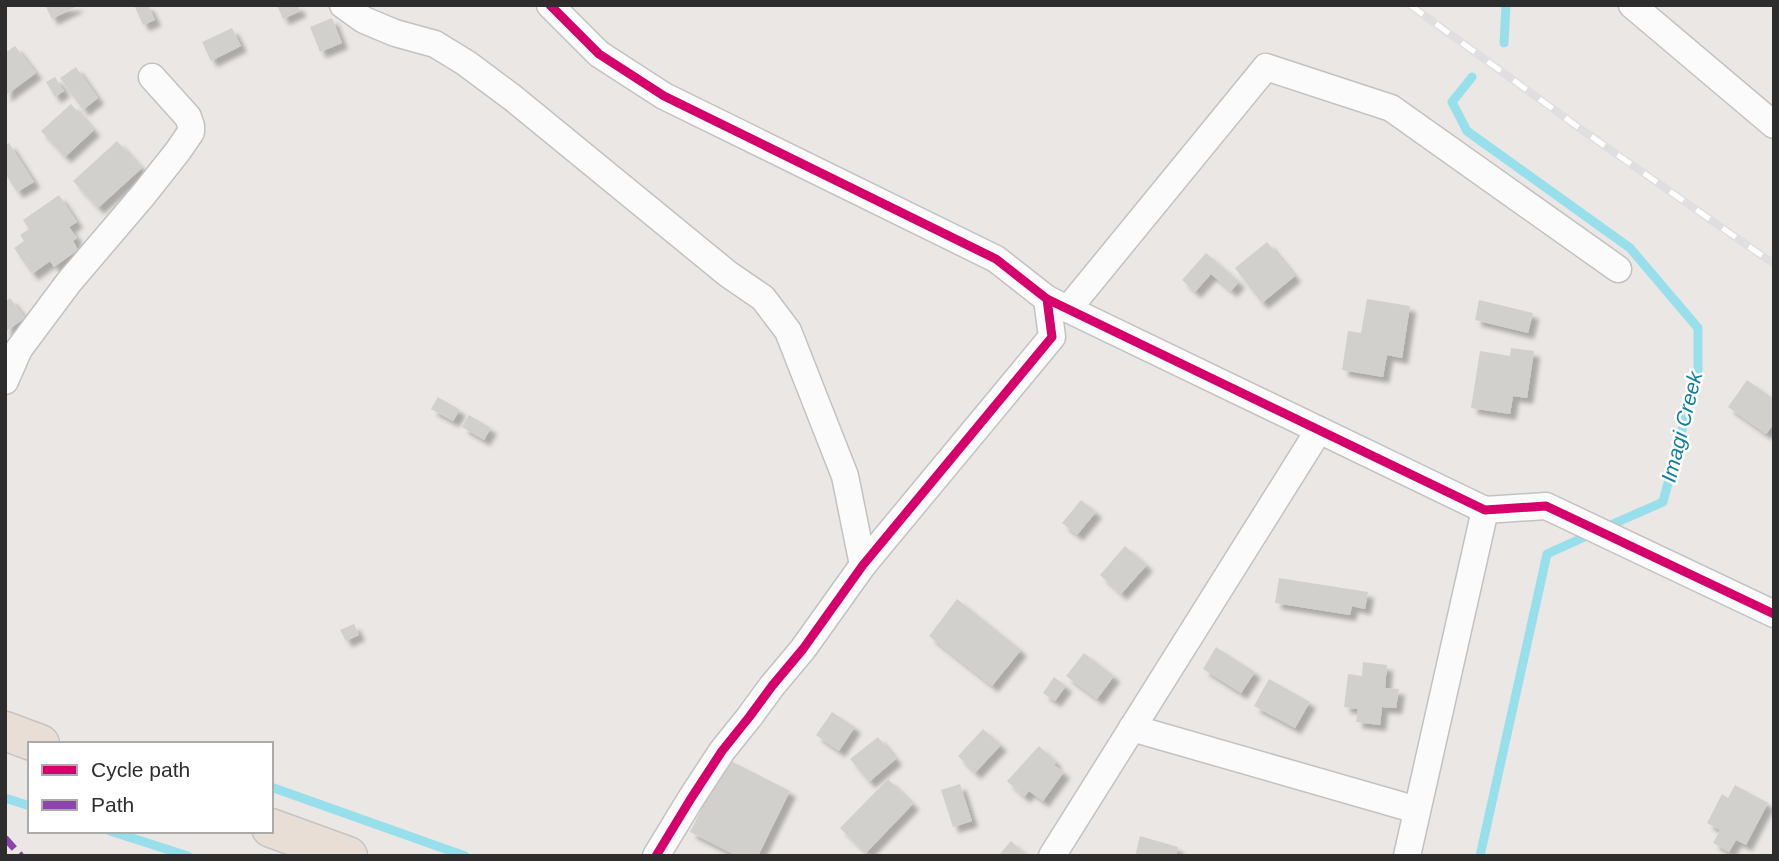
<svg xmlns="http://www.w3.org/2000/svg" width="1779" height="861" font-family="Helvetica,sans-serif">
<defs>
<filter id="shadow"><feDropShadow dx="6" dy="6" stdDeviation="2" flood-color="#0004"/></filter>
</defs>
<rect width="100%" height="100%" fill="#eae7e4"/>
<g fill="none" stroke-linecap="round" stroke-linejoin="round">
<g stroke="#98dfec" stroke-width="9">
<path d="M1504,43L1506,5"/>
<path d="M1472,77L1452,102L1467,131L1630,248L1698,328V370L1663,502L1604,528"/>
<path d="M271,787L465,856"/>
<path d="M5,798L30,806"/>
<path d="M110,831L188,856"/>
<path d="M1480,856L1547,554L1591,534"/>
</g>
</g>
<g fill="#d2d0cd" filter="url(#shadow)">
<path d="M45,5H79L52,19Z"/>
<path d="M134,5H148L155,20L143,25Z"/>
<path d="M277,5H298L300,11L283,19Z"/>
<path d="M332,18L342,43L320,52L310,27Z"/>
<path d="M232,28L241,46L211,61L202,42Z"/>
<path d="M15,46L36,73L5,96V53Z"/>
<path d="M76,67L98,98L83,110L60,78Z"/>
<path d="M55,77L64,91L55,97L46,82Z"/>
<path d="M71,104L94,130L65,157L41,131Z"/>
<path d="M117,141L142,168L98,208L73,181Z"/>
<path d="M9,143L34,182L17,192L5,173V146Z"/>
<path d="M59,195L77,222L69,227L77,238L73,241L78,250L54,267L50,261L32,274L14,248L24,241L20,235L29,229L23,220Z"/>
<path d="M1267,242L1295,276L1262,303L1235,268Z"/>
<path d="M1206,253L1239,282L1231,291L1211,274L1195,292L1182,280Z"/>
<path d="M10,298L25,318L5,332V302Z"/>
<path d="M1367,299L1410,306L1402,358L1387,355L1383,377L1342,370L1348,331L1361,333Z"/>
<path d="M1479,300L1533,313L1528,333L1475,320Z"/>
<path d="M1511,348L1534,351L1527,398L1513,396L1510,414L1471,408L1480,351L1510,356Z"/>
<path d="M1747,380L1774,399V424L1766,434L1728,407Z"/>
<path d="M438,397L460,410L453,421L431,409Z"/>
<path d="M469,415L491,428L484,440L462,427Z"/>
<path d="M1081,500L1096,512L1077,535L1062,523Z"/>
<path d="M1125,546L1147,565L1121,594L1100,575Z"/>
<path d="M1279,578L1368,592L1365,609L1352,606L1350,615L1275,603Z"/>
<path d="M957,599L1021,650L992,686L929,636Z"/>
<path d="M354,624L359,635L346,641L340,630Z"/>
<path d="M1216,647L1255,672L1241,693L1203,669Z"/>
<path d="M1084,653L1114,676L1097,699L1066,676Z"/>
<path d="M1363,662L1387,665L1385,688L1399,689L1396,708L1382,707L1380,725L1356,722L1358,709L1344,707L1348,674L1362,676Z"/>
<path d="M1054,677L1066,686L1055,701L1043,693Z"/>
<path d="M1269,679L1310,702L1295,728L1254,706Z"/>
<path d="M832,712L855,727L839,751L816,735Z"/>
<path d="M983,729L1001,745L975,773L958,756Z"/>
<path d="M878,737L896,759L869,782L850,759Z"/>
<path d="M1039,746L1056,762L1054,765L1064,772L1043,801L1029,791L1024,797L1007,781Z"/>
<path d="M727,759L790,791L758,856H737L690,832Z"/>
<path d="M888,779L913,804L866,853L840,828Z"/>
<path d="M960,784L972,821L953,827L941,790Z"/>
<path d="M1735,785L1768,803L1746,845L1736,840L1729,852L1713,843L1720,830L1707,823L1722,794L1728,798Z"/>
<path d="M1140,836L1178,847L1176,856H1135Z"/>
<path d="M1011,841L1027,856H998Z"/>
</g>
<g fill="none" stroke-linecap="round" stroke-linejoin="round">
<g stroke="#c3c2c2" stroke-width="29">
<g id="minor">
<path d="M343,5L364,20L395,33L435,44L466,63L513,98L728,274L763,298L788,331L845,476L863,565"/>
<path d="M550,5L599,54L664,96L996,259L1047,299L1052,337L863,565L803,649L772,686L750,716L722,751L690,800L656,856"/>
<path d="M1632,5L1774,125"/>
<path d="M1047,299L1485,510L1546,506L1774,614"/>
<path d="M1068,309L1266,67L1391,108L1618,269"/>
<path d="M5,381L19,349L69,282L144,194L178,151L191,132V126L188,117L152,77"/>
<path d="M1132,728L1417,810"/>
<path d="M1052,856L1319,430"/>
<path d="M1407,856L1485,510"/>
</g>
</g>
<g stroke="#c6c4c3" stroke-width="41">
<g id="trunk">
<path d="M5,731L40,744"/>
<path d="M271,828L348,856"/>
</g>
</g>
<use href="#minor" stroke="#fcfbfb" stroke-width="26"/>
<use href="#trunk" stroke="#e8ded6" stroke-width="38"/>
<g stroke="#dfdee0" stroke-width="8">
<path id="rail" d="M1410,5L1582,130L1774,264"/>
</g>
<use href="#rail" stroke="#fff" stroke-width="5" stroke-dasharray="16" stroke-linecap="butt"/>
<path stroke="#8e44ad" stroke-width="7" stroke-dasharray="14 7" stroke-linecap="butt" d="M5,838L21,856"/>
<g stroke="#fff" stroke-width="13">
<g id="cycleway">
<path d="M550,5L599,54L664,96L996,259L1047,299L1052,337L863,565L803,649L772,686L750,716L722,751L690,800L656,856"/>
<path d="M1047,299L1485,510L1546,506L1774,614"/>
</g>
</g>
<use href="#cycleway" stroke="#d6006c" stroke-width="9"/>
</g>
<g text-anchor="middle" stroke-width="5" stroke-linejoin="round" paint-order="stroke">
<g font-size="21" font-style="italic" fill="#0f7fa0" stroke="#fff">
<text transform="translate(1682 427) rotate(-76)" y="7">Imagi Creek</text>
</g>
</g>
<rect width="1779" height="861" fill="none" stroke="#2d2d2d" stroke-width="14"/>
<rect x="28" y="742" width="245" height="91" fill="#ffffff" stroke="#ababab" stroke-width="2"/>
<rect x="42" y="765" width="35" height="10" fill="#d6006c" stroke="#ababab" stroke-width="2"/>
<text x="91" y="777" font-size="21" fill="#2d2d2d">Cycle path</text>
<rect x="42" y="800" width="35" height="10" fill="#8e44ad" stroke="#ababab" stroke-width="2"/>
<text x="91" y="812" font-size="21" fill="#2d2d2d">Path</text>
</svg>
